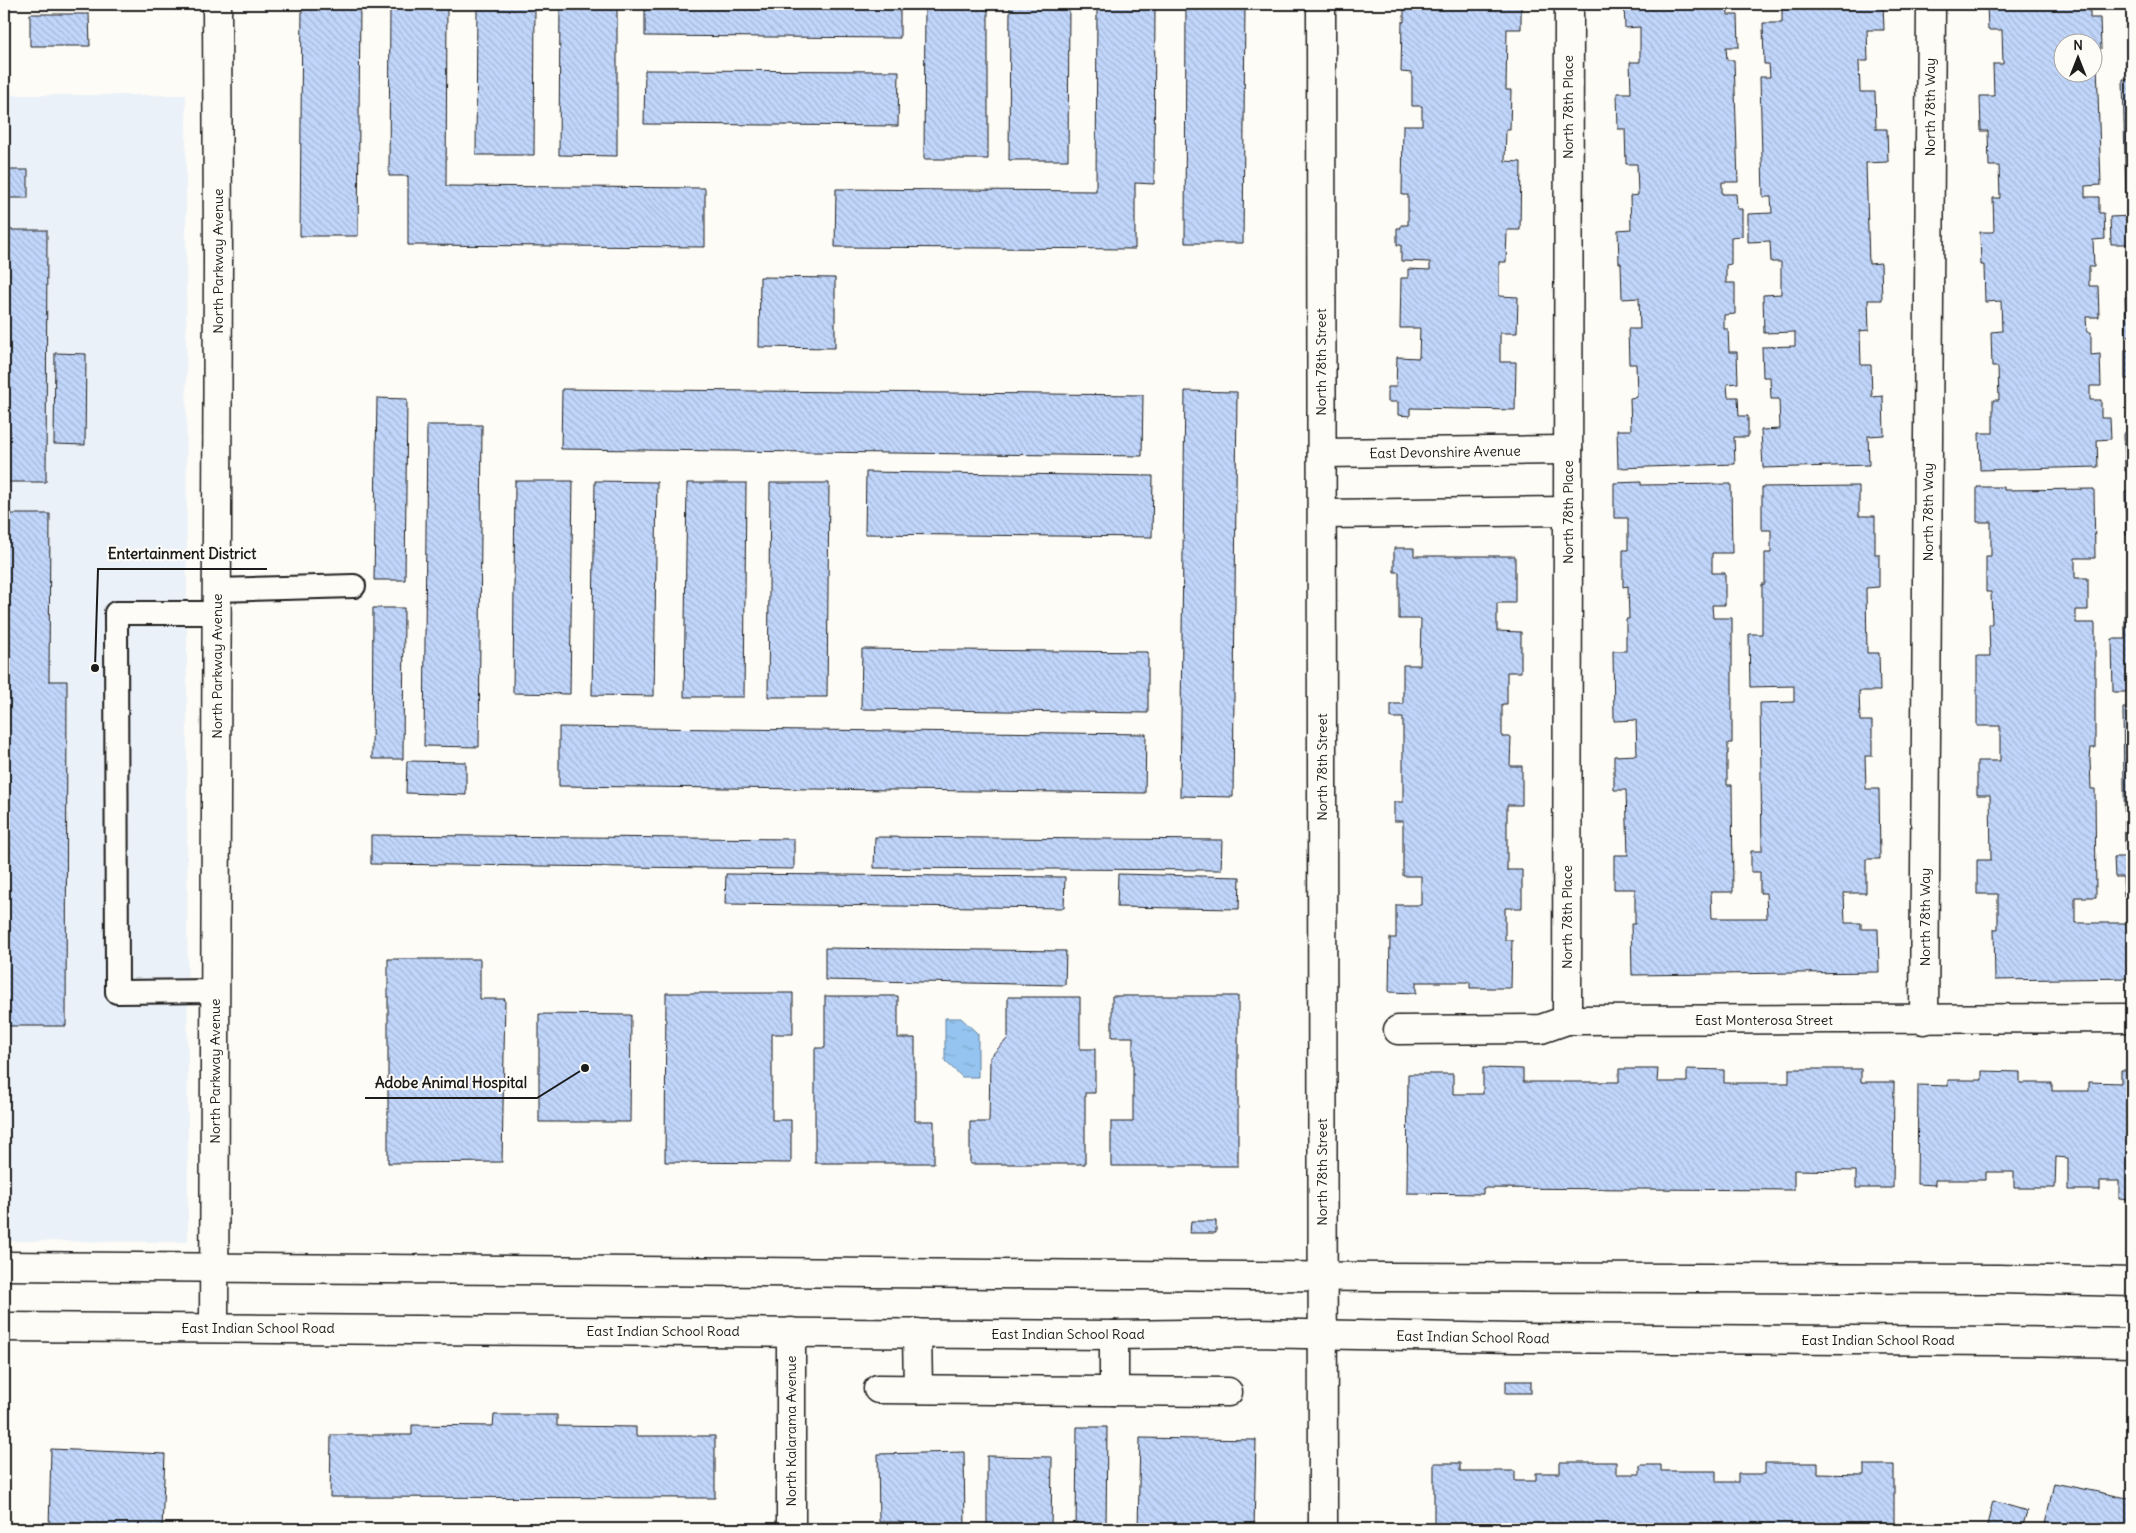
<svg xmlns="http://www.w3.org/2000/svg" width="2136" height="1533" font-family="Delius,sans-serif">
<defs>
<pattern id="water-ripples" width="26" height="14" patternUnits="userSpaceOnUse" patternTransform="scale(1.25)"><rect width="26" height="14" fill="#94c4ef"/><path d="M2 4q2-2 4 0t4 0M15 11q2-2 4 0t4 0" fill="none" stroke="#7fa8cc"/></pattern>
<pattern id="building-back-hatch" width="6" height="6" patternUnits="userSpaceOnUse" patternTransform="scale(1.25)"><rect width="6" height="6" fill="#c1d6fb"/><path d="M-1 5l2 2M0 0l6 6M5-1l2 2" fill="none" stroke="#a5b7d7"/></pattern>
</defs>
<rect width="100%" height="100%" fill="#fdfcf7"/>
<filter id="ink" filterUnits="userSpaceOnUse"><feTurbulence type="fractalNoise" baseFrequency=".02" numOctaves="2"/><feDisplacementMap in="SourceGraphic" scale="10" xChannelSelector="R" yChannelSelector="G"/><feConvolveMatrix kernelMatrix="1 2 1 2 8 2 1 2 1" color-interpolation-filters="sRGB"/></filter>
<g filter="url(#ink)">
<path fill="#ebf1f8" d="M4,95H186L188,1242L4,1241Z"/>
<path fill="url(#water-ripples)" stroke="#64819b" d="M945,1018H961L978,1034V1077H962L945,1061Z"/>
<g fill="url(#building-back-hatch)" stroke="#1c1c1c">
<path d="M302,4H360L358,236H300Z"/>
<path d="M390,4H447L446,186L705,188V247L408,245V176H389Z"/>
<path d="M477,4H535L534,155H476Z"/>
<path d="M560,4H617V156L559,155Z"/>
<path d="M645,4H900V38L645,36Z"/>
<path d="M925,4H988V159H924Z"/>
<path d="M1010,4H1069L1068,160H1009Z"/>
<path d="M1097,4H1155L1154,184L1135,183V249L835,247L836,189L1096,191Z"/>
<path d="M1186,4H1245L1243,243H1185Z"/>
<path d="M1404,4H1521V29H1507L1506,90H1511L1510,130H1506L1505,161L1521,162L1520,230H1507L1506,262H1499V296L1518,297L1517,333H1500V362H1516L1515,410L1410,408V416L1398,415V402H1388V387H1396L1397,357L1419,358L1420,328H1400L1401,278H1408V269L1430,270V262L1401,261V245H1397V228H1401V225H1408V195H1402L1403,125H1422V106H1412V73L1401,72L1402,22H1404Z"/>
<path d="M1624,4H1727L1728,15H1738L1739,47H1726L1727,60H1734L1738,182H1722V194H1736L1737,209H1742V236L1731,237V264L1726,265V283H1735V314L1724,315V329H1728L1729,352H1737L1738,383L1727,384L1728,397H1738L1739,416H1748V437H1734L1735,464L1618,468L1617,430H1631L1630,398L1637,397L1636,364H1629L1628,329H1640L1639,298L1622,299L1621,263H1619L1618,230L1631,229L1630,196L1638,195L1637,164H1626L1625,129H1618L1617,93H1631L1630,62H1640V27L1625,28Z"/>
<path d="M1782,4H1883L1884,30H1867L1868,61H1859L1860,92H1875L1876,129H1887L1888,162L1866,163L1869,264L1881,263L1882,300H1868L1869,330L1860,331L1861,365H1871L1872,397L1883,396L1884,435L1868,436L1869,465L1763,468L1761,430L1780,429L1779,399H1771L1770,377H1763L1762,347L1795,346V332L1764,333L1763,295L1781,294V262H1771L1770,241L1748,242V214L1772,213L1771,197H1763L1760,77H1770L1769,64H1764L1763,23H1782Z"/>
<path d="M1987,4H2090V18H2100L2101,49L2094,50V42H2064V72H2094V63H2097L2101,185L2085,186V197H2099V213H2104L2105,239L2093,240L2094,267H2089V286H2098L2099,317H2086L2087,332H2091V355L2100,354L2101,386H2090V400H2101V418H2110L2111,439L2097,440L2098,467L1980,470L1979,433H1993V400H1999L1998,367H1992L1991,332L2002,331L2001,301L1985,302L1984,265H1981L1980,232H1994L1993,198H2000L1999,166H1989L1988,131H1981L1980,96H1994L1993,64H2003L2002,30H1988Z"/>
<path d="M4,12H9L8,47H4Z"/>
<path d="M30,14H89L90,46H30Z"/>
<path d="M2125,26H2132V74V66H2126Z"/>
<path d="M645,70L899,71L898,126L644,124Z"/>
<path d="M2123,79H2132V199L2126,200Z"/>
<rect x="4" y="170" width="24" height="28"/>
<path d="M2132,216V244H2111L2110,217Z"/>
<path d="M4,230H47L46,482H4Z"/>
<path d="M760,277L835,278V348L759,347Z"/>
<path d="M2125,297H2132V336H2126Z"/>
<rect x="2125" y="350" width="7" height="29"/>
<path d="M55,353L86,354L85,445L54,444Z"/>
<path d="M562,389L1143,395L1142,456L561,449Z"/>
<path d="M1185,391L1237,392L1233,797L1180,796Z"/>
<path d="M377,398L407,399L405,580H374Z"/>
<path d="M427,425H482L479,747L424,746Z"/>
<path d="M2124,433H2132V471H2125Z"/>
<path d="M866,472L1153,476L1152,537L865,534Z"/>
<path d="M515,481H573L570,694L513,693Z"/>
<path d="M595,481L657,482L654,696L592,695Z"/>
<path d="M1641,482V485L1731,484L1732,553H1712V573H1725V605H1712L1713,618H1732V743H1728V754H1727V785H1732L1733,892H1711L1712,918H1767L1766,893H1760V872H1751V851H1762L1760,703L1794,702V686L1750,687L1749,634H1762V584H1765V553H1771V530H1762V487L1859,486V516H1875V554H1879V587L1866,588L1867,653H1879L1880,691H1859L1860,721H1872V756H1865L1866,789H1879L1880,859H1866V893H1844L1845,923H1861V929H1878L1879,972L1632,975L1631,924H1635V889H1614V855H1628L1626,790H1614V756L1637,755L1636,720L1614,721L1613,651H1626V619H1629L1628,586L1623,587V550H1628V518H1614V483Z"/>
<path d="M687,483H746L744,697H684Z"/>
<path d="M770,483H829L827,697H768Z"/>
<path d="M1977,487H2004V490L2094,489L2095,558H2075V578H2088V610H2076V623H2095V748H2091L2090,759L2091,789H2095L2096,897H2075V923H2130V897H2124L2123,877H2115L2114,857H2125L2123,708H2132V978L1995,980L1994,929H1998V894H1977V860H1991L1990,795H1977V761H2000V726H1977V656H1990L1989,624H1992L1991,592H1986V556H1991V522H1977Z"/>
<path d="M2125,492H2132V535H2126Z"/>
<path d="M4,514H50L49,681H67L66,1026H4Z"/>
<path d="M1394,548H1414V556H1515V603H1497V631L1521,632V672H1507V704H1502V737H1511L1510,766H1522V805H1507V870H1522V908H1505V940H1512L1511,988H1470V982H1416V993L1389,992L1390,938H1396V905H1421V876H1403V821H1394V802H1403V718H1391V704H1403V665H1420L1421,619H1399V572H1394Z"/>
<path d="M2128,557H2132V692H2113L2112,639H2125V589H2129Z"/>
<path d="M373,608H404L403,759H372Z"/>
<path d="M862,649L1148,652V713L861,709Z"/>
<path d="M559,727L1146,734L1145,793L559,786Z"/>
<path d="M407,761L466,762V795L406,793Z"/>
<path d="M371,835L794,839V869L371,864Z"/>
<path d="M875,837L1222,840L1221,870L874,868Z"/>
<path d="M726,874L1065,877L1064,908L725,904Z"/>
<path d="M1118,874L1240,877L1239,909L1117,907Z"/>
<path d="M825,948L1066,951L1065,985L825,980Z"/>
<path d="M388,959H480V999H505L502,1162L388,1163Z"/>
<path d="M666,993H793V1034H772V1120H791V1163L665,1162Z"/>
<path d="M825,996H898V1038H915V1121H934V1163H815V1048H825Z"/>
<path d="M1112,996H1238V1166H1111V1122H1133V1037H1112Z"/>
<path d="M1008,997H1080V1049H1095V1093H1085V1164H970V1122H989L990,1057L1008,1038Z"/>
<path d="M539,1014L631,1015L630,1122H539Z"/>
<path d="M1483,1068L1523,1069V1082H1619V1069H1658L1657,1082H1687V1069L1724,1070V1083H1789V1069H1861V1082H1894L1893,1188H1856V1171L1794,1170V1190L1483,1188V1194L1407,1193L1408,1074H1453V1094H1483Z"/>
<path d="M2121,1070H2132V1200L2119,1199V1181H2100V1190H2068V1158L2056,1157L2055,1188H2014V1172H1986V1180H1935V1185L1917,1184L1918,1085L1948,1086V1080H1982V1071L2020,1072V1083H2052V1091H2089V1082L2121,1083Z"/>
<path d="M1191,1221H1216V1233H1190Z"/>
<rect x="1506" y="1381" width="25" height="12"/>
<path d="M494,1415H557V1426L636,1427V1436H715V1498L330,1497L331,1435H412V1425L493,1426Z"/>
<path d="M1077,1427H1107L1106,1529H1076Z"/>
<path d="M1140,1438L1256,1440L1254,1529H1138Z"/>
<path d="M51,1449L165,1454L162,1529H49Z"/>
<path d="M964,1452L965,1529H900V1522H879L878,1454Z"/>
<path d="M987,1456L1052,1457L1051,1529H987Z"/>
<path d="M1560,1462H1616V1474H1640V1465H1661V1471H1716V1482H1738V1474H1765V1463H1818V1474L1864,1475V1465H1894V1529H1434V1463H1460V1471H1515V1481H1536V1473H1560Z"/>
<path d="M2054,1483L2132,1499V1529H2044Z"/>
<path d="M1993,1501L2027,1511L2022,1529H1986Z"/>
</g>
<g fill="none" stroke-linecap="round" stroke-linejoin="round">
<g stroke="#1c1c1c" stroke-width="26">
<g id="lane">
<path d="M217,590L354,586"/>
<path d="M215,991L117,992L116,613H217"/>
</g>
</g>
<g stroke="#1c1c1c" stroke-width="31">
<g id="street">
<path d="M1321,4L1323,1529"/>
<path d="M1322,453L1568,450"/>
<path d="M1323,514L1569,511"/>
<path d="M1567,1020L1569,4"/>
<path d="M1924,1020L1931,4"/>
<path d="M1398,1030L1541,1029L1567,1020L2132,1018"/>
<path d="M214,1328L218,258L217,4"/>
<path d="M791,1332V1529"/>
<path d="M917,1333L918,1389"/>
<path d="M1114,1335V1391"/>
<path d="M878,1389L1228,1392"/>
</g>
</g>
<g stroke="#1c1c1c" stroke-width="31">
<g id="secondary">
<path d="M4,1266L1382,1277L1999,1279L2132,1282"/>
<path d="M4,1327L1114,1335L1257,1333L1515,1338L2002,1341L2132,1343"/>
</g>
</g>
<use href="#lane" stroke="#fdfcf7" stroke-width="22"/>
<use href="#street" stroke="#fdfcf7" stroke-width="28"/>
<use href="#secondary" stroke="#fdfcf7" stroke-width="28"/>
</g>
</g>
<g text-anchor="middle" stroke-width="4" stroke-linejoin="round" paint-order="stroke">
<g font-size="14" fill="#1c1c1c" stroke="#fdfcf7">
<text transform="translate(1568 107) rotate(-90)" y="5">North 78th Place</text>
<text transform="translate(1930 107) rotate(-90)" y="5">North 78th Way</text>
<text transform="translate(218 261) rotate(-90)" y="5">North Parkway Avenue</text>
<text transform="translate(1321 362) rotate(-90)" y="5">North 78th Street</text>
<text transform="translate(1445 452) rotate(-1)" y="5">East Devonshire Avenue</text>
<text transform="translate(1568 512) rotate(-90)" y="5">North 78th Place</text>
<text transform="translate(1928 512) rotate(-90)" y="5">North 78th Way</text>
<text transform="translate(217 666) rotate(-90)" y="5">North Parkway Avenue</text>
<text transform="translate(1322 767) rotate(-90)" y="5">North 78th Street</text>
<text transform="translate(1567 917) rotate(-90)" y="5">North 78th Place</text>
<text transform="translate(1925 917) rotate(-90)" y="5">North 78th Way</text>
<text x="1764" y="1025">East Monterosa Street</text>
<text transform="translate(215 1071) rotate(-90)" y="5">North Parkway Avenue</text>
<text transform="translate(1322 1172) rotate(-90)" y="5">North 78th Street</text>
<text x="258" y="1333">East Indian School Road</text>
<text x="663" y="1336">East Indian School Road</text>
<text x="1068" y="1339">East Indian School Road</text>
<text transform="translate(1473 1337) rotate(1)" y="5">East Indian School Road</text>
<text x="1878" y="1345">East Indian School Road</text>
<text transform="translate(791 1431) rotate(-90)" y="5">North Kalarama Avenue</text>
</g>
</g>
<path fill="none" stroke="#1c1c1c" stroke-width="2" d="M95 668L98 569H267M585 1068L537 1098H365"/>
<g fill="#1c1c1c" stroke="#fdfcf7" stroke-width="2">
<circle cx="95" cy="668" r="5"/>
<circle cx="585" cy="1068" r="5"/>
</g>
<g font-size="15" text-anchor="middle" font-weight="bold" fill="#1c1c1c" stroke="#fdfcf7" stroke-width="4" stroke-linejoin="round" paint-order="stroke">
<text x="182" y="559">Entertainment District</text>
<text x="451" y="1088">Adobe Animal Hospital</text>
</g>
<rect width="2136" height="1533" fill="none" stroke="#fdfcf7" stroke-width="20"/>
<rect x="10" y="10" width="2116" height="1513" fill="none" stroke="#1c1c1c" stroke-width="2" filter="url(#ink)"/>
<g transform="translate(2078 58)"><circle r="24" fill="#fdfcf7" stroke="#a3a29f"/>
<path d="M0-4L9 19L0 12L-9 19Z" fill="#1c1c1c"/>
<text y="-8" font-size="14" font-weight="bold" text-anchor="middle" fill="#1c1c1c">N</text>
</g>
</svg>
